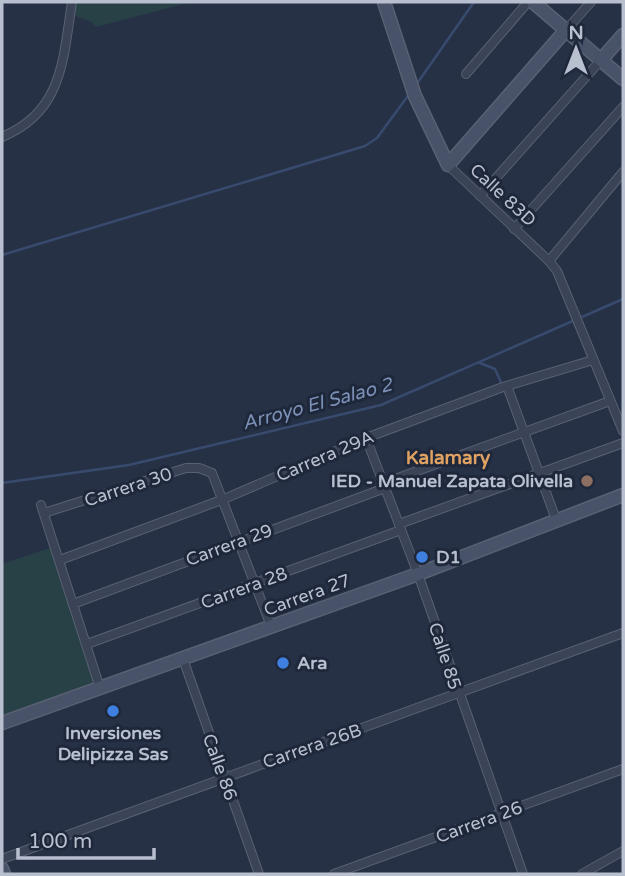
<svg xmlns="http://www.w3.org/2000/svg" width="625" height="876" font-family="'Varela Round',sans-serif">
<rect width="100%" height="100%" fill="#263146"/>
<g fill="#284147">
<path d="M76,2H191L96,27L92,22L73,15Z"/>
<path d="M50,548L96,685L2,716V564Z"/>
</g>
<g fill="none" stroke-linecap="round" stroke-linejoin="round">
<g stroke="#384b6e" stroke-width="2.5">
<path d="M416,85L474,2"/>
<path d="M2,255L365,146L377,138L410,93"/>
<path d="M480,363L495,369L503,387"/>
<path d="M2,483L129,465L381,405L623,299"/>
</g>
<g stroke="#596173" stroke-width="10">
<g id="street">
<path d="M566,30L591,2"/>
<path d="M466,74L528,2"/>
<path d="M2,137C63,112 63,59 72,2"/>
<path d="M448,165L549,261L557,271L623,431"/>
<path d="M480,196L601,60"/>
<path d="M514,229L623,107"/>
<path d="M549,261L623,172"/>
<path d="M507,386L557,522"/>
<path d="M366,438L418,574L523,874"/>
<path d="M384,483L610,401"/>
<path d="M41,505L100,688"/>
<path d="M44,513L186,468H199L212,473L271,626"/>
<path d="M399,524L623,443"/>
<path d="M60,560L224,499L366,438L503,387L593,360"/>
<path d="M73,604L385,488"/>
<path d="M87,644L401,530"/>
<path d="M183,659L259,874"/>
<path d="M2,859L623,633"/>
<path d="M334,874L623,769"/>
<path d="M582,874L623,851"/>
</g>
</g>
<g stroke="#596173" stroke-width="15">
<g id="secondary">
<path d="M384,2L415,96L448,165L566,30"/>
<path d="M533,2L623,79"/>
<path d="M601,60L623,35"/>
<path d="M2,723L418,574L623,495"/>
<path d="M2,869L4,874"/>
</g>
</g>
<use href="#street" stroke="#3a4456" stroke-width="8"/>
<use href="#secondary" stroke="#485269" stroke-width="12"/>
</g>
<circle fill="#8d6e63" stroke="#1f283b" stroke-width="2.5" cx="587" cy="481" r="7"/>
<g fill="#3f7fe0" stroke="#1f283b" stroke-width="2.5">
<circle cx="422" cy="557" r="7"/>
<circle cx="283" cy="663" r="7"/>
<circle cx="113" cy="711" r="7"/>
</g>
<g text-anchor="middle" stroke-width="6" stroke-linejoin="round" paint-order="stroke">
<g font-size="18" fill="#b8bfcf" stroke="#1f283b">
<text transform="translate(503 195) rotate(43)" y="6">Calle 83D</text>
<text transform="translate(325 456) rotate(-23)" y="6">Carrera 29A</text>
<text transform="translate(128 487) rotate(-18)" y="6">Carrera 30</text>
<text transform="translate(229 545) rotate(-20)" y="6">Carrera 29</text>
<text transform="translate(244 588) rotate(-20)" y="6">Carrera 28</text>
<text transform="translate(307 595) rotate(-20)" y="6">Carrera 27</text>
<text transform="translate(445 656) rotate(72)" y="6">Calle 85</text>
<text transform="translate(312 746) rotate(-19)" y="6">Carrera 26B</text>
<text transform="translate(220 767) rotate(70)" y="6">Calle 86</text>
<text transform="translate(479 822) rotate(-20)" y="6">Carrera 26</text>
</g>
<g font-size="18" font-weight="bold" fill="#b8bfcf" stroke="#1f283b" text-anchor="start">
<text x="573" y="487" text-anchor="end">IED - Manuel Zapata Olivella</text>
<text x="436" y="563">D1</text>
<text x="297" y="669">Ara</text>
<text x="113" y="739" text-anchor="middle">Inversiones<tspan x="113" dy="21">Delipizza Sas</tspan></text>
</g>
<g font-size="19" font-style="italic" fill="#7d92b8" stroke="#1f283b">
<text transform="translate(317 403) rotate(-15)" y="7">Arroyo El Salao 2</text>
</g>
<g font-size="19" font-weight="bold" fill="#dfa263" stroke="#1f283b">
<text x="448" y="464">Kalamary</text>
</g>
</g>
<rect width="625" height="876" fill="none" stroke="#b8bfcf" stroke-width="7"/>
<g transform="translate(576 49)" stroke="#1f283b" stroke-width="5" paint-order="stroke">
<path d="M0-5L12 26L0 18L-12 26Z" fill="#b8bfcf"/>
<text y="-10" font-size="19" font-weight="bold" text-anchor="middle" fill="#b8bfcf">N</text>
</g>
<path d="M18 848v10h136v-10" fill="none" stroke="#b8bfcf" stroke-width="3.5"/>
<text x="28" y="848" font-size="21" fill="#b8bfcf" stroke="#1f283b" stroke-width="5" paint-order="stroke">100 m</text>
</svg>
